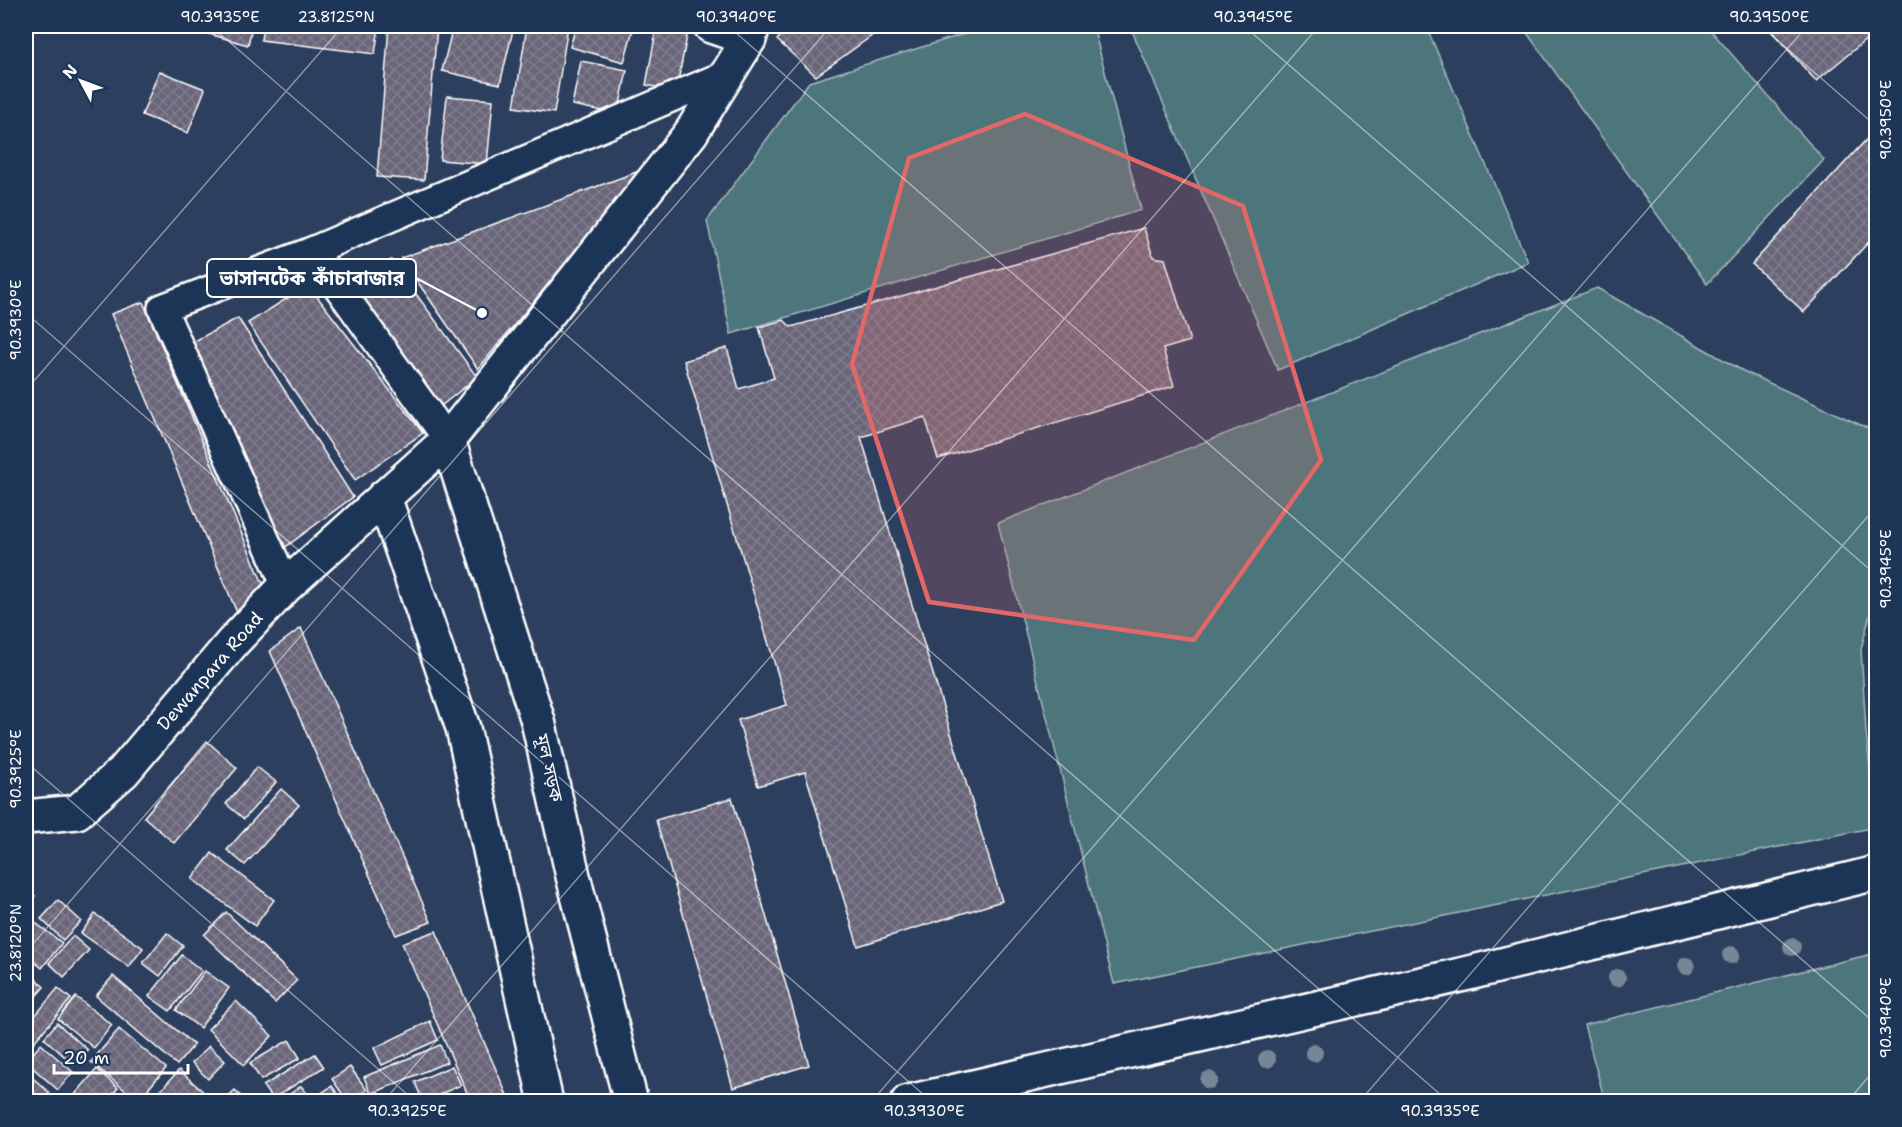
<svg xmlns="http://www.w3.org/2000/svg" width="1902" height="1127" font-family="'Shantell Sans','Noto Sans Bengali',sans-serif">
<defs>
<pattern id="building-cross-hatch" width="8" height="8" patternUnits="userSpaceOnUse" patternTransform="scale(1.5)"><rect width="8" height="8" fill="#6b667a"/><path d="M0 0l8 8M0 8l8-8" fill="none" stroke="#817d8e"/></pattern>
</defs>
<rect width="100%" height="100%" fill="#2d3f5e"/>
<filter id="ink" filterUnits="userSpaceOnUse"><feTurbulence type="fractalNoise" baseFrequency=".0167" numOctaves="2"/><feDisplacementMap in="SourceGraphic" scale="12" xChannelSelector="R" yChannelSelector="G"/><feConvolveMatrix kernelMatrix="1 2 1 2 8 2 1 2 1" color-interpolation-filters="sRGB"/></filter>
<g filter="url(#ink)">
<g fill="#4d767b" stroke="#a6babd" stroke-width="1.5">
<path d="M990,26H1093L1141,210L731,334L707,221L809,82Z"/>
<path d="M1130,26H1426L1528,262L1278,370Z"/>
<path d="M1522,26H1707L1824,160L1707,284Z"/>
<path d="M1597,288L1743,371L1876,432V592L1861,649L1866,731L1876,827L1114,984L998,523Z"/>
<path d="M1876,953V1101H1605L1584,1025Z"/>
</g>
<g fill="url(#building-cross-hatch)" stroke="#fff" stroke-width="1.5">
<path d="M181,26H252L248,45Z"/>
<path d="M263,26H379L375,54L261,40Z"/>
<path d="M389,26H437L424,180L377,177Z"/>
<path d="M453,26H514L500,84L442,71Z"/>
<path d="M527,26H568L554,113L514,107Z"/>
<path d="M576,26H634L624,62L570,47Z"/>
<path d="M657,26H689L676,91L646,85Z"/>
<path d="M789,26H869L877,32L816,76L777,40Z"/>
<path d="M1767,26H1866L1873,34L1816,81Z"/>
<path d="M581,61L627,70L618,114L572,105Z"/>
<path d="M159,71L205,89L188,133L142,115Z"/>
<path d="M447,96L493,100L487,164L440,160Z"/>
<path d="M1876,129V234L1804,312L1752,264Z"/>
<path d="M642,170L478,369L401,258Z"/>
<path d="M1144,228L1153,257L1165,259L1190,341L1163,349L1174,386L938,459L925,417L861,437L1002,901L858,946L805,772L758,786L738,720L787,705L684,361L727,348L739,389L774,378L759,327L784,320L791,327Z"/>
<path d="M391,260L477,377L436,410L348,288Z"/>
<path d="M308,285L423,433L355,480L248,323Z"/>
<path d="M143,302L267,593L241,622L111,314Z"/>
<path d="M238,318L353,497L280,551L185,346Z"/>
<path d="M301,628L431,922L396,935L270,651Z"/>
<path d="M207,741L237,768L174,843L144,817Z"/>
<path d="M257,767L276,782L244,819L226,804Z"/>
<path d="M281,789L299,805L245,865L227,850Z"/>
<path d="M732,798L809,1065L733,1088L656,820Z"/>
<path d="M212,853L274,900L255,926L192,879Z"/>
<path d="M26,889L35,896L26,908Z"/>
<path d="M58,900L81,921L63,940L41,919Z"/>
<path d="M226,912L297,980L275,1003L204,935Z"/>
<path d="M95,914L143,948L129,967L81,933Z"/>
<path d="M33,921L62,943L42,968L26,955V930Z"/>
<path d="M436,931L510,1102H471L402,943Z"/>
<path d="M167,933L183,946L160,976L143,963Z"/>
<path d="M73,936L89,950L64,977L49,963Z"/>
<path d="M182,955L202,971L170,1011L149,996Z"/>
<path d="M205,971L229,988L200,1028L176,1010Z"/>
<path d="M31,974L44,987L27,1006L26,981Z"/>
<path d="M113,976L194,1045L177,1065L96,996Z"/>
<path d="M58,988L71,999L33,1043L26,1036V1018L30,1022Z"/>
<path d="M76,997L112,1025L94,1048L58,1019Z"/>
<path d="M236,1001L272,1036L244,1065L208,1029Z"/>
<path d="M430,1021L438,1040L382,1065L374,1048Z"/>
<path d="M57,1023L88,1050L74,1065L44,1038Z"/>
<path d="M119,1029L166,1068L138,1101L91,1062Z"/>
<path d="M289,1040L300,1058L261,1080L250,1063Z"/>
<path d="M41,1044L73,1072L58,1090L26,1062Z"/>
<path d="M440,1045L447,1062L371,1094L364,1077Z"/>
<path d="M209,1046L225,1061L208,1079L192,1063Z"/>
<path d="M315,1054L324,1067L272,1099L263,1086Z"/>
<path d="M452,1066L461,1085L423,1102L415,1082Z"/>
<path d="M350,1067L367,1090L348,1102L332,1079Z"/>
<path d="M97,1069L118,1088L106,1102H76L72,1098Z"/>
<path d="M179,1070L207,1095L202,1102H153L152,1100Z"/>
<path d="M26,1072L50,1093L43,1102L26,1101Z"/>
<path d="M301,1086L314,1102H279Z"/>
<path d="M332,1086L343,1102H316L314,1098Z"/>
<path d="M235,1090L246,1102H222Z"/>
<path d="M1567,1095L1569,1102H1540Z"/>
</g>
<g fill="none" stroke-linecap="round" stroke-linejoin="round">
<g stroke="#fff" stroke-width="32">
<g id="service">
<path d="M323,265L312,251L727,74"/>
<path d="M286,586L162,308L312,251L448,440"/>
</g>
</g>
<g stroke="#fff" stroke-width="38">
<g id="minor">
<path d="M711,26L749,39"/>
<path d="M908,1102L1469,973L1876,873"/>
</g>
</g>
<g stroke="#fff" stroke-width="38">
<g id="tertiary">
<path d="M448,440L538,721L573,876L631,1102"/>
<path d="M384,497L463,728L546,1102"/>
<path d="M26,817L77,812L123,772L233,642L286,586L448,440L691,133L749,39L753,26"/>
</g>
</g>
<use href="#service" stroke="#1d3557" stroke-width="27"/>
<use href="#minor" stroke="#1d3557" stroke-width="33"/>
<use href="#tertiary" stroke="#1d3557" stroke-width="33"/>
</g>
<g fill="#748696">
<circle cx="1792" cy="947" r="9"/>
<circle cx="1731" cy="955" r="9"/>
<circle cx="1686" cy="966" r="9"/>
<circle cx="1617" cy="978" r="9"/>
<circle cx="1314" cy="1053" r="9"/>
<circle cx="1267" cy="1059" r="9"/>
<circle cx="1209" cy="1080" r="9"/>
</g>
</g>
<path fill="#e26868" fill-opacity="0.2" stroke="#e26868" stroke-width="4.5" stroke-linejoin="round" d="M1025,114L1243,206L1321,460L1194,640L929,602L852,364L909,158Z"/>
<path fill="none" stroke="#fff" stroke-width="1.5" stroke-opacity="0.45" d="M211,26L1449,1102M728,26L1876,1024M1244,26L1876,575M1761,26L1876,126M26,313L932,1102M26,390L343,26M26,762L416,1102M26,952L831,26M383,1102L1319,26M871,1102L1807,26M1359,1102L1876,507M1847,1102L1876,1068"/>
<g text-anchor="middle" stroke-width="4.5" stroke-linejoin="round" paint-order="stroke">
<g font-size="18" fill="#fff" stroke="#1d3557">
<text transform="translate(210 671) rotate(-49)" y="6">Dewanpara Road</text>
<text transform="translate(549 768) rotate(77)" y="6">মূল সড়ক</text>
</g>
</g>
<path fill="none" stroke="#fff" stroke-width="2" d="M482 313L416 278"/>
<circle fill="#fff" stroke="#1d3557" stroke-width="2" cx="482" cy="313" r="6"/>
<rect fill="#1d3557" stroke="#fff" stroke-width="2" x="207" y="259" width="209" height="38" rx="6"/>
<g font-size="20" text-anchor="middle" font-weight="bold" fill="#fff">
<text x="312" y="285">ভাসানটেক কাঁচাবাজার</text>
</g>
<rect width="1902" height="1127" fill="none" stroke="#1d3557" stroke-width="66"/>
<g transform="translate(81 81) rotate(311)" stroke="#1d3557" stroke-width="4.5" paint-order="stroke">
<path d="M0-4.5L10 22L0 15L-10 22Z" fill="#ffffff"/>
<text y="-9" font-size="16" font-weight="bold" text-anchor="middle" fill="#ffffff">N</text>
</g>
<path d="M54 1064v9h134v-9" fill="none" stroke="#ffffff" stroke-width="3"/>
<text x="63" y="1064" font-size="18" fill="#ffffff" stroke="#1d3557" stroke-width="4.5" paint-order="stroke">20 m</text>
<rect x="33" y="33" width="1836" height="1061" fill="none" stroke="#fff" stroke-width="2"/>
<g font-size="15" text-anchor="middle" fill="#fff">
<text x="220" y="22">90.3935°E</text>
<text x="336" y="22">23.8125°N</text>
<text x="736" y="22">90.3940°E</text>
<text x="1253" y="22">90.3945°E</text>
<text x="1769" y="22">90.3950°E</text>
<text transform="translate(1886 120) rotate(-90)" y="5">90.3950°E</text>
<text transform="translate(16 320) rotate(-90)" y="5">90.3930°E</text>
<text transform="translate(1886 569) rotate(-90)" y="5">90.3945°E</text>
<text transform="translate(16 769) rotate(-90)" y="5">90.3925°E</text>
<text transform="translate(16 943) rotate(-90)" y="5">23.8120°N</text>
<text transform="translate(1886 1018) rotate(-90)" y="5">90.3940°E</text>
<text x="407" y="1116">90.3925°E</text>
<text x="924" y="1116">90.3930°E</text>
<text x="1440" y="1116">90.3935°E</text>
</g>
</svg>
